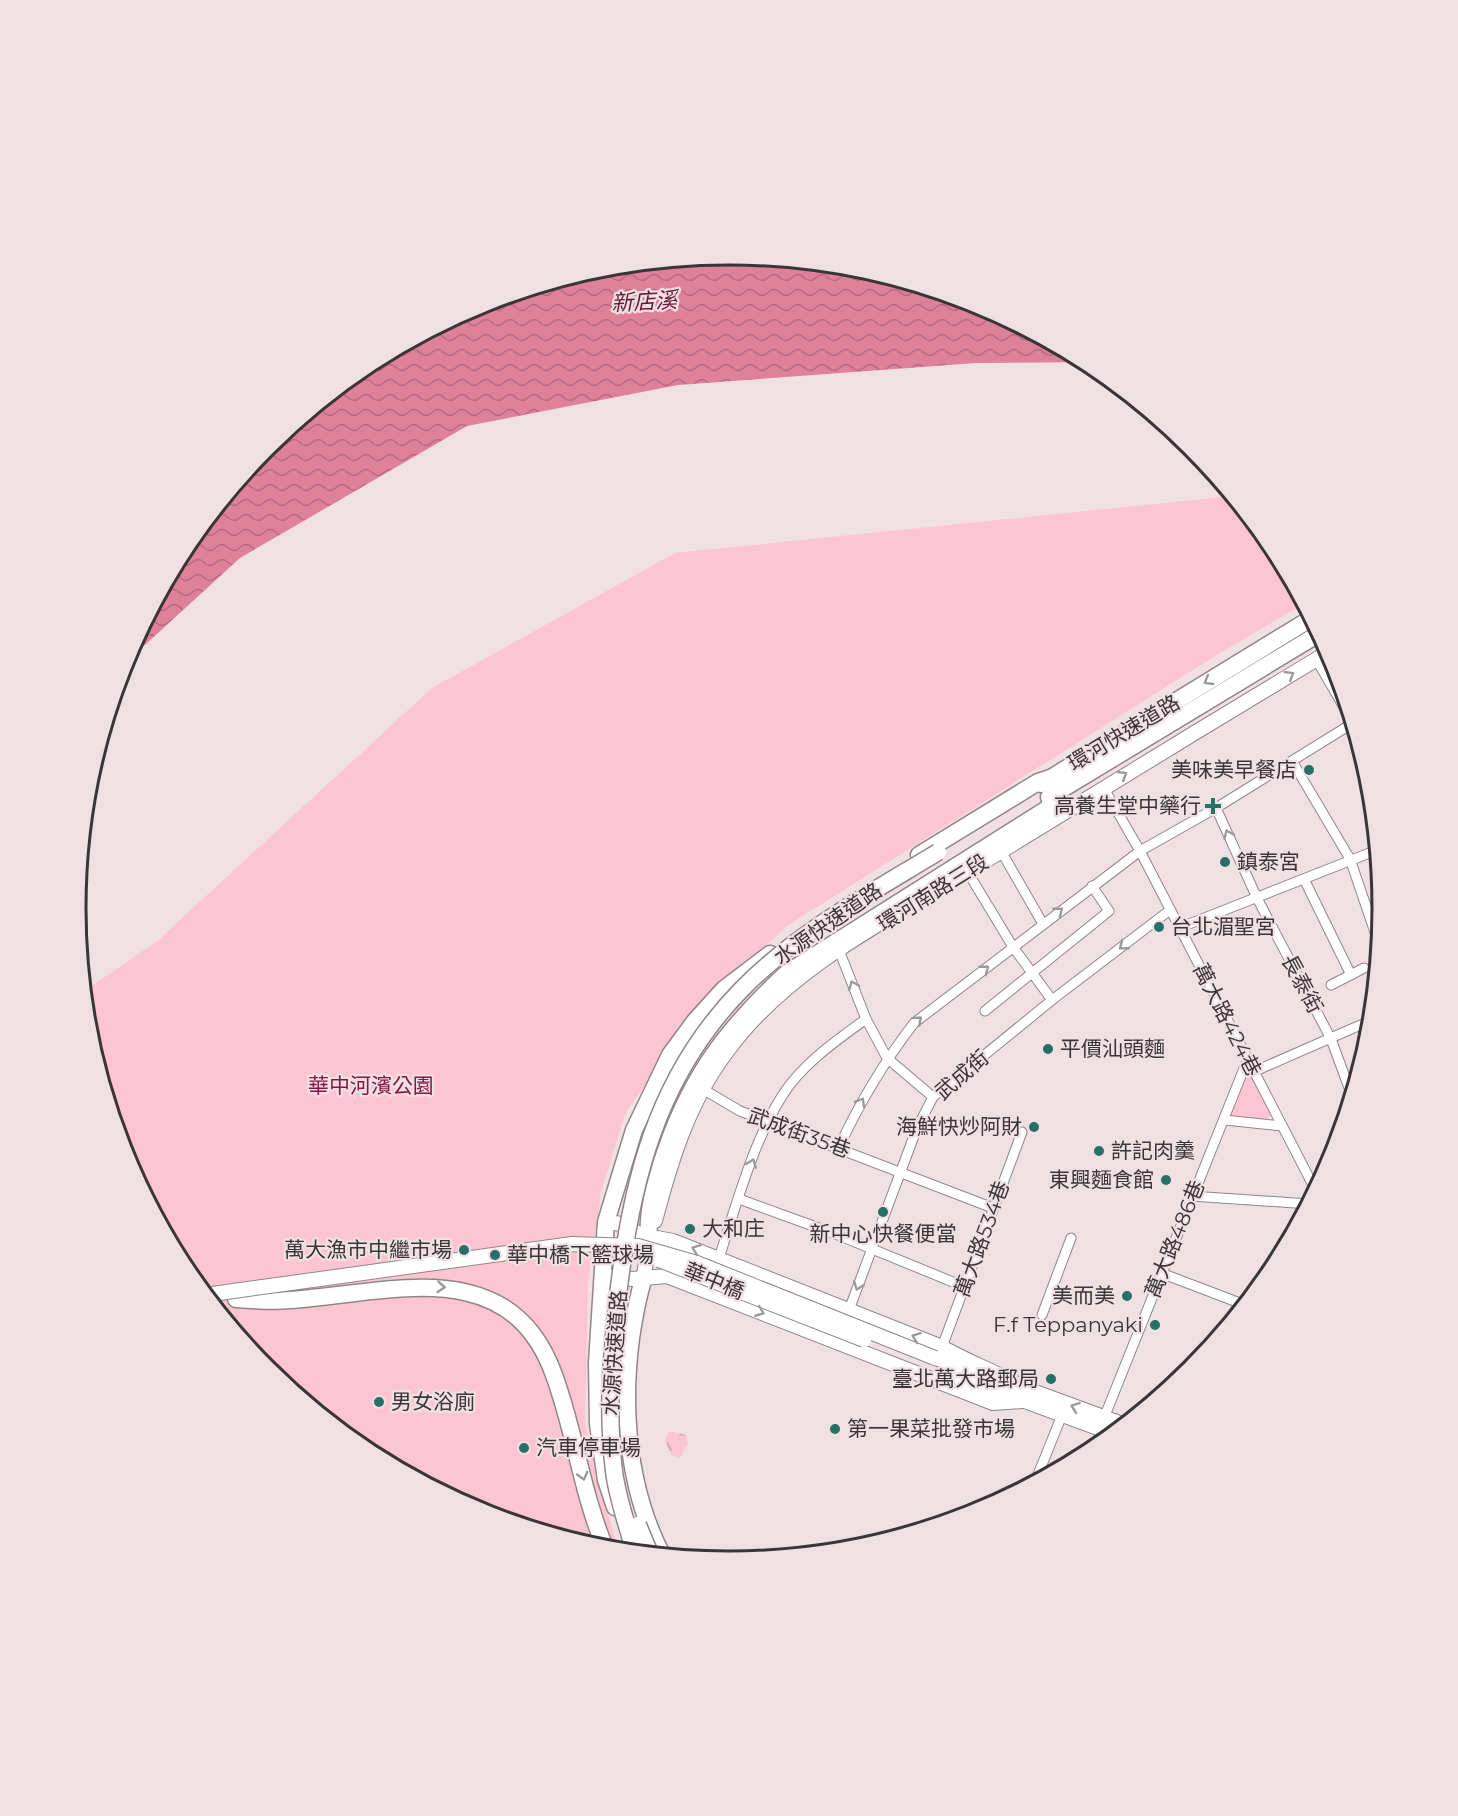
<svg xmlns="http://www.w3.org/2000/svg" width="1458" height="1816" font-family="Montserrat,'Noto Sans TC',sans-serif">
<defs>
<pattern id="forest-firs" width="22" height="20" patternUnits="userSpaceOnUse" patternTransform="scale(1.5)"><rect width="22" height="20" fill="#fdc5d3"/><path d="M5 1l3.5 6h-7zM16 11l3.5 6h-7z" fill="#daaab6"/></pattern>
<pattern id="water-waves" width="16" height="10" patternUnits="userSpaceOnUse" patternTransform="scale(1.5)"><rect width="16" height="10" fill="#e0819c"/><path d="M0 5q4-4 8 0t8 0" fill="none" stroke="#b76a80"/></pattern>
</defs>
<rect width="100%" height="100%" fill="#efe0e3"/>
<path fill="url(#forest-firs)" d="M669,1431L686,1435L688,1444L680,1458L671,1455L665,1440Z"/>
<g fill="#fdc5d3">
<path d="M1233,496L1273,545L1304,604L1223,651L787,926L699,1007L625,1114L601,1192L588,1285L585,1424L618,1551L601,1549L478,1512L365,1452L266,1370L185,1271L125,1158L88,1035L83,992L156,942L432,688L675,553Z"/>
<path d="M1251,1077L1270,1115L1266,1121L1233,1119L1229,1112L1243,1079Z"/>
</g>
<path fill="url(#water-waves)" d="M729,254L857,267L980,304L1088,362L976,363L678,385L467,426L240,558L123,665L185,544L267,445L366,364L479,304L602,267Z"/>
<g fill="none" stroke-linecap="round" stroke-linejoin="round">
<g stroke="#928588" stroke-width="11">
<g id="street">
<path d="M1316,659L1352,721"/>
<path d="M1292,761L1350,859L1379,944"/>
<path d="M1103,787L1140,851L1316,1191"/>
<path d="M1216,808L1257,898L1331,1039L1352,1096"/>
<path d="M1001,851L1043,924"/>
<path d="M967,871L1013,947L1052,1000"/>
<path d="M1304,879L1351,975"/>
<path d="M1179,928L1377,850"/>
<path d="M839,950L866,1019L887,1058L933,1097"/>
<path d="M1331,985L1364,968"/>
<path d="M985,1011L1109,911L1092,886"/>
<path d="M1253,1072L1372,1020"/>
<path d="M701,1088L740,1111L993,1208"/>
<path d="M1225,1120L1282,1126"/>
<path d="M839,1147C860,1102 884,1062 914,1023L1140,851L1216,808L1353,723"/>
<path d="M1191,1196L1309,1204"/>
<path d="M739,1199L838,1235L965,1287"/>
<path d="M719,1258C736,1206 753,1142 782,1096C802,1064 837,1040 866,1019"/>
<path d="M1161,1273L1245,1305"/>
<path d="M849,1310L917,1128L933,1097L1052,1000L1170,910"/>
<path d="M1042,1315L1071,1238"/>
<path d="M942,1347L1022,1132"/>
<path d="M1104,1418L1247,1061"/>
<path d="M1035,1482L1062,1415"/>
</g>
</g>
<g stroke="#928588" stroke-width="16">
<g id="secondary">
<path d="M655,1221C671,1160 689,1101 728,1050C790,966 890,919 977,866C1094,794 1212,722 1330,651"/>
<path d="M606,1222L622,1224L641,1235L673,1241L942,1347C969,1363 998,1372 1025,1389"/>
<path d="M603,1276L633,1279L667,1276L993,1403L1022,1401"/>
<path d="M644,1276L649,1239"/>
<path d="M935,1358L970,1370"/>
<path d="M944,1371L1114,1434"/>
<path d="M1019,1386L1125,1425"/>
</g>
</g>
<g stroke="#928588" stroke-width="19">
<g id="highway">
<path d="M1041,784L1312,618"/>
<path d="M1049,797L1320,633"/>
<path d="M919,855L1038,782L1050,778"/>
<path d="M649,1237C647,1213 654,1188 661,1165C687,1082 723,1032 787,973L1047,809L1058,792"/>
<path d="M644,1276C619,1365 619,1471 662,1555"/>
<path d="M236,1299C254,1300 272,1302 290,1300C390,1293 510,1252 554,1375C575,1432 582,1494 606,1550"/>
<path d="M615,1507L606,1480L598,1424L597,1363L606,1222L634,1130L670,1055L695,1021L724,989L770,954"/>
</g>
</g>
<use href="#street" stroke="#fff" stroke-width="9"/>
<use href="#secondary" stroke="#fff" stroke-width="14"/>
<use href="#highway" stroke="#fff" stroke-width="16"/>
<g stroke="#928588" stroke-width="16" stroke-linecap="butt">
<g id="secondary-bridge">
<path d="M659,1260L864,1340"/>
<path d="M205,1295L572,1244L638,1246L697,1263L935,1358"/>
</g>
</g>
<g stroke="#928588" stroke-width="19" stroke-linecap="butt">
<g id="highway-bridge">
<path d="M638,1525L650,1554"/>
<path d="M634,1550C627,1524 617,1497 614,1471C607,1414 611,1360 617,1304C630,1186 655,1078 741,990C796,933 871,893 938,852"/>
</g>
</g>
<use href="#secondary-bridge" stroke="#fff" stroke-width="14"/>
<use href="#highway-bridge" stroke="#fff" stroke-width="16"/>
</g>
<defs><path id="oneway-chevron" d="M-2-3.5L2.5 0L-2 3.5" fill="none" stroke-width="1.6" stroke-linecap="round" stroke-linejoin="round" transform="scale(1.5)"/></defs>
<g stroke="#9c9a9a">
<use href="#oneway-chevron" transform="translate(1290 675) rotate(-31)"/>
<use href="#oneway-chevron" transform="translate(1208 681) rotate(149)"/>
<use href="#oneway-chevron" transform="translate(1123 775) rotate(-31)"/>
<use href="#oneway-chevron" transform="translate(1228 834) rotate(-114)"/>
<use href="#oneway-chevron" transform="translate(1059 911) rotate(-38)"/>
<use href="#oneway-chevron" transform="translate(1123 946) rotate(141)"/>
<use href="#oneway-chevron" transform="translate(985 969) rotate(-38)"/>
<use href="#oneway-chevron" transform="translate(853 985) rotate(-112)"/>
<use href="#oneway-chevron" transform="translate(918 1020) rotate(-42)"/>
<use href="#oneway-chevron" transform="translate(861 1102) rotate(-60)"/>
<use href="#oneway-chevron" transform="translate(752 1163) rotate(-69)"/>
<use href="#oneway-chevron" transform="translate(696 1249) rotate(-159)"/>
<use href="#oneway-chevron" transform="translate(858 1286) rotate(111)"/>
<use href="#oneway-chevron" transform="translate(441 1287) rotate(4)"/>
<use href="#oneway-chevron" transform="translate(760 1312) rotate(22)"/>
<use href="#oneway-chevron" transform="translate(916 1337) rotate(-159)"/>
<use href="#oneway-chevron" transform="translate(1075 1407) rotate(-160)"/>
<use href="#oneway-chevron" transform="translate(583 1476) rotate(75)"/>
</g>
<g fill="#286f65" stroke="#efe0e3" stroke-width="2">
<circle cx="1309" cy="770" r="6"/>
<path d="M1210 797h6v6h6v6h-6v6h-6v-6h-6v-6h6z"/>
<circle cx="1225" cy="862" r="6"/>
<circle cx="1159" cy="927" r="6"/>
<circle cx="1048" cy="1049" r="6"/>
<circle cx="1034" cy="1127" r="6"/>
<circle cx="1099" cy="1151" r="6"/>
<circle cx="1166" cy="1180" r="6"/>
<circle cx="883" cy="1212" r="6"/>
<circle cx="690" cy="1229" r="6"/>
<circle cx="464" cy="1250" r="6"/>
<circle cx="495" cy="1255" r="6"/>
<circle cx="1127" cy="1296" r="6"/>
<circle cx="1155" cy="1325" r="6"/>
<circle cx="1051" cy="1379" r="6"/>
<circle cx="379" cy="1402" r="6"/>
<circle cx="835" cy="1429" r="6"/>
<circle cx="524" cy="1448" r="6"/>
</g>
<g text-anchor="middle" stroke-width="4.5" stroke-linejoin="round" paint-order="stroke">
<g font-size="21" fill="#3a3536" stroke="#efe0e3">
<text transform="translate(1124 733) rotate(-31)" y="7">環河快速道路</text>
<text transform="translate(933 893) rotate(-32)" y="7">環河南路三段</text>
<text transform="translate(828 924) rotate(-35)" y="7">水源快速道路</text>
<text transform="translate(1302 984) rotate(62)" y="7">長泰街</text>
<text transform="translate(1227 1020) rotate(63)" y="7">萬大路424巷</text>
<text transform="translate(962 1075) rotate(-41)" y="7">武成街</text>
<text transform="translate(799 1133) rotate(20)" y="7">武成街35巷</text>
<text transform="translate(982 1239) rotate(-70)" y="7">萬大路534巷</text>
<text transform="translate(1175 1239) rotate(-68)" y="7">萬大路486巷</text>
<text transform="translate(714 1281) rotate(22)" y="7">華中橋</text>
<text transform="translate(615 1353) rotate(-86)" y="7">水源快速道路</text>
</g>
<g font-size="21" fill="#3a3536" stroke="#efe0e3" text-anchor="start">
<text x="1297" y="777" text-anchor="end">美味美早餐店</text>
<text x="1201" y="813" text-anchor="end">高養生堂中藥行</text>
<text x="1237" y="869">鎮泰宮</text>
<text x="1171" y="934">台北湄聖宮</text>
<text x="1060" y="1056">平價汕頭麵</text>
<text x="1022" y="1134" text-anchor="end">海鮮快炒阿財</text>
<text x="1111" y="1158">許記肉羹</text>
<text x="1154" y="1187" text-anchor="end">東興麵食館</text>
<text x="702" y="1236">大和庄</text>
<text x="883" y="1241" text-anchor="middle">新中心快餐便當</text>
<text x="452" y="1257" text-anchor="end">萬大漁市中繼市場</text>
<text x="507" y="1262">華中橋下籃球場</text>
<text x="1115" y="1303" text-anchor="end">美而美</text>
<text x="1143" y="1332" text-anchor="end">F.f Teppanyaki</text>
<text x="1039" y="1386" text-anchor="end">臺北萬大路郵局</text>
<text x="391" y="1409">男女浴廁</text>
<text x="847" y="1436">第一果菜批發市場</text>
<text x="536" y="1455">汽車停車場</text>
</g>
<g font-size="21" fill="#881645" stroke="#efe0e3">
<text x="371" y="1093">華中河濱公園</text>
</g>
<g font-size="22" font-style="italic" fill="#6a1537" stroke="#efe0e3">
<text transform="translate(644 301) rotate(-3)" y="8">新店溪</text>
</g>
</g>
<path d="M0 0H1458V1816H0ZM86 908a643 643 0 1 1 1286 0a643 643 0 1 1-1286 0Z" fill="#efe0e3" fill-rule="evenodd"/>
<path fill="none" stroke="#3a3536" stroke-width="3" d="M86 908a643 643 0 1 1 1286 0a643 643 0 1 1-1286 0Z"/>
</svg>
